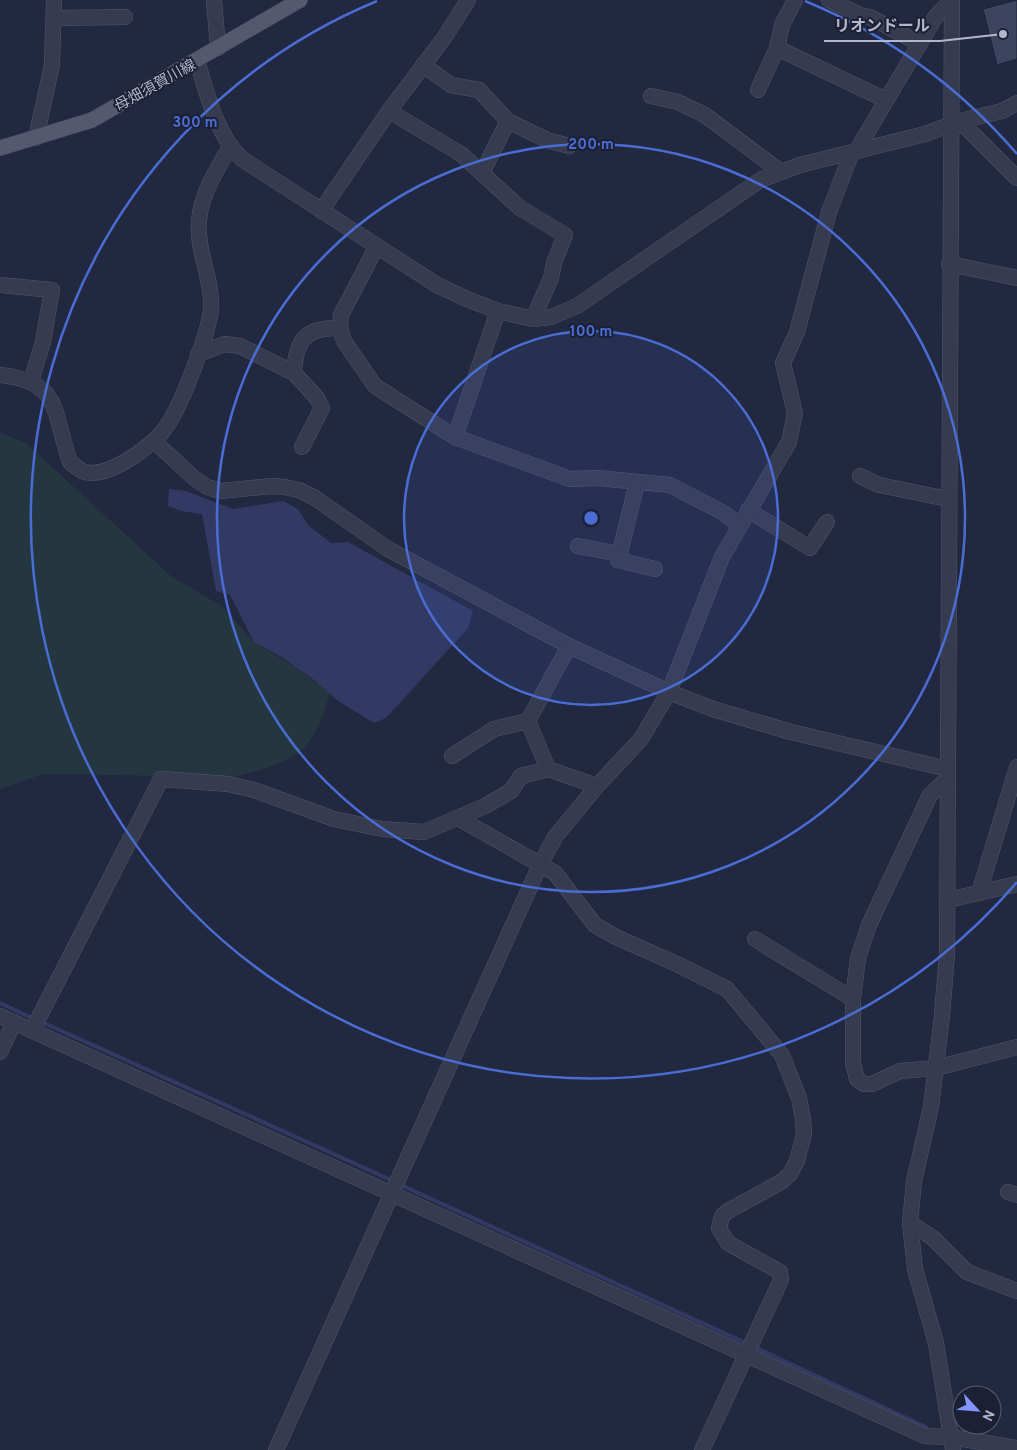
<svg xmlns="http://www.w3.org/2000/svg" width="1017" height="1450" font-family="Overpass,'Noto Sans JP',sans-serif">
<rect width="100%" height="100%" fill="#222840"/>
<path fill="#243741" d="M0,432L27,444L172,577L222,606L254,642L295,667L330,693C311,757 296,760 234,777L43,774L0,789Z"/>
<path fill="#323a64" d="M169,489L186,491L233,509L283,501L298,509L308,525L331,543L348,542L473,611L468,628L386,718L374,723L338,701L314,680L283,658L254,642L230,595L216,591L202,514L181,511L168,506Z"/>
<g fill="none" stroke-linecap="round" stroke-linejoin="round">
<g stroke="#323a64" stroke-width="4">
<path d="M0,1003L32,1018"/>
<path d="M44,1023L391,1180"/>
<path d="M403,1186L748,1344"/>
<path d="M754,1347L926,1427"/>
</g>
</g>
<path fill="#3e4460" stroke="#1e2237" d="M1017,0V59L997,65L983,9Z"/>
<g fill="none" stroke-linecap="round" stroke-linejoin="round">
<g stroke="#52566b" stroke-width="16">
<g id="minor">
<path d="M214,0L218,48"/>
<path d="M829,0L862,16L870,17L920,44"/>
<path d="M952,0L947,954L942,1016L931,1107L914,1181L910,1223L915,1269L936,1343L953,1450"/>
<path d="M54,18L125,17"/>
<path d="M777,48L782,25L795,0"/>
<path d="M197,61C208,95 215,133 242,159L437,285L469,300L498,311L533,319L551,317L577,306L760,180L800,165L925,134L960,121L1002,111L1017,103"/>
<path d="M423,65L451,85L479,90L508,121L547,140L569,146"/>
<path d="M758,90L777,48L886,100"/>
<path d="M651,96L678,102L705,115L781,172"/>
<path d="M389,111L461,154L520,208L565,235L554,263L551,278L533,319"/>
<path d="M960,121L1017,178"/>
<path d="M36,138L52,65L54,0"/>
<path d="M857,150L936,16L952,0"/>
<path d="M482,173L508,121"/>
<path d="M321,211L389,111L444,38L468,0"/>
<path d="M377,246L341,315L340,328L344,341L375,386L455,437"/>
<path d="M949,264L1017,278"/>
<path d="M0,285L52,290L43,342L31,381"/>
<path d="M498,311L455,437L570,479L598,478L670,485L724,513L739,525"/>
<path d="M198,354L225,344L240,346L294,373"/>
<path d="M0,375C62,381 53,414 70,462C74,465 78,469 82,471C106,481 153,446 166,427C181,407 208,335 211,310C213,280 196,250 199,220C202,192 216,171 230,147"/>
<path d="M154,441L194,478L207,487L221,491L272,486L285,487L299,490L315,498L388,549L569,646L669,692L713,709L791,732L948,769"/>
<path d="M302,447L322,408L317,398L294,373C296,339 306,327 340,328"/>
<path d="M860,476L879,485L948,499"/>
<path d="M637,483L618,560L655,569"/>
<path d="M748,510L810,548L827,522"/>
<path d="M578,546L619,554"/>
<path d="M452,756L494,729L528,721"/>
<path d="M548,769L528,721L569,646"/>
<path d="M948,778L930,795L869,925L858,958L853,999V1063L857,1079L864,1084H872L900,1071L936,1068L1017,1047"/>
<path d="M460,819L555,873L595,925L616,937L679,965L727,989L782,1055L799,1098L803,1119L804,1134L797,1161L790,1174L781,1182L728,1211L722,1216L719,1228L728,1243L780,1272L781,1280L702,1450"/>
<path d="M979,893L1017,767"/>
<path d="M948,900L1017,884"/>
<path d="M755,939L853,999"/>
<path d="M0,1016L925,1436L951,1437L1017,1448"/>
<path d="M32,1031L161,779L228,784L254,790L334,819L382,829L424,832L485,806L511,791L521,776L548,769L597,786"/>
<path d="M0,1052L14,1022"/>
<path d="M1008,1192L1017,1195"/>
<path d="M910,1223L933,1238L967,1272L1017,1291"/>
<path d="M276,1450L540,865L555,837L597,786L641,739L669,692L722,557L789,442L795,413L783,363L797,332L829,212L852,152"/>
</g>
</g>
<g stroke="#404459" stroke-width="16">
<path id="major" d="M0,148L92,120L300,0"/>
</g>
<use href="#minor" stroke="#373b50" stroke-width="15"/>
<use href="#major" stroke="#555970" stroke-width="15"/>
</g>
<circle cx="591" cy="518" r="187" fill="#4a6dd4" fill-opacity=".12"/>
<g fill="none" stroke="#4a6dd4" stroke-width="2.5">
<circle cx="591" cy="518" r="187"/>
<circle cx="591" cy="518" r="374"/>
<path d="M1017 882A560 560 0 1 1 377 1M805 1A560 560 0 0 1 1017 154"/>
</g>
<g text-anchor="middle" stroke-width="4" stroke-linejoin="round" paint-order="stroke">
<g font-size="15" fill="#b3b6cb" stroke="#1c2035">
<text transform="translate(155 85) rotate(-29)" y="5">母畑須賀川線</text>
</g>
</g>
<circle cx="591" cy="518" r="8" fill="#4a6dd4" stroke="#1c2035" stroke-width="2.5"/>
<g font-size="15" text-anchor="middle" font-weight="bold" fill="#4a6dd4" stroke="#1c2035" stroke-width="4" stroke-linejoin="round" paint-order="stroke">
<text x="195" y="127">300 m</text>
<text x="591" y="149">200 m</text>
<text x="591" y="336">100 m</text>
</g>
<path fill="none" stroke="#b3b6cb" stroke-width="2" d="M1003 34L940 41H824"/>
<circle fill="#b3b6cb" stroke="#1c2035" stroke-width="2" cx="1003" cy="34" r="5"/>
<g font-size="16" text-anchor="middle" font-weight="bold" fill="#b3b6cb" stroke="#1c2035" stroke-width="4" stroke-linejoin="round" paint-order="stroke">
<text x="882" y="31">リオンドール</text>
</g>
<g transform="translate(977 1410) rotate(116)"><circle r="24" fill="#1c2035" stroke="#585c71"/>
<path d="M0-4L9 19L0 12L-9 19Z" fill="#8494ff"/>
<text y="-8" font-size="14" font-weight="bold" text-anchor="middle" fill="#b3b6cb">N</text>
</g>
</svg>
